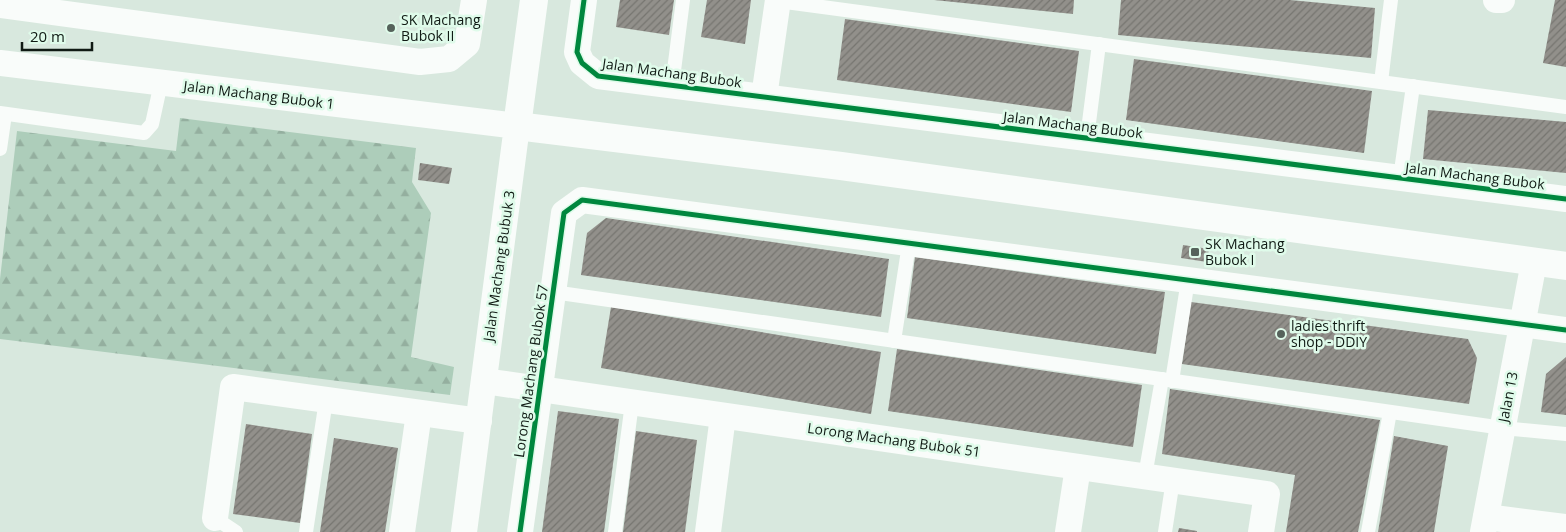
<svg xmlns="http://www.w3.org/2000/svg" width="1566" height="532" font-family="'Open Sans',sans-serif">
<defs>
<pattern id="forest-firs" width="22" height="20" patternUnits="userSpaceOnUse" patternTransform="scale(1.25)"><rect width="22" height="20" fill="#adcdba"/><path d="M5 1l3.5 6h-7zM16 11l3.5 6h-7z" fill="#94af9f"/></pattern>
<pattern id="building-hatch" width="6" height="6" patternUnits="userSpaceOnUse" patternTransform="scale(1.25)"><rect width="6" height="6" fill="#92908b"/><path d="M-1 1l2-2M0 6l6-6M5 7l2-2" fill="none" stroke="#767570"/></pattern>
</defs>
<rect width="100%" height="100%" fill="#d8e8de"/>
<path fill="url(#forest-firs)" d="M180,118L416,148L412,182L431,213L411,357L454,367L450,395L0,339V279L17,131L176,151Z"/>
<g fill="url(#building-hatch)">
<path d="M620,0H674L669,35L616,27Z"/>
<path d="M707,0H751L745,44L701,37Z"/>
<path d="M934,0H1074L1073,14Z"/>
<path d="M1121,0H1290L1375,8L1371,58L1118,35Z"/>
<path d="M1555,0H1566V67L1543,63Z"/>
<path d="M845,19L1079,51L1071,112L837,80Z"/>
<path d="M1134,59L1372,91L1364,153L1126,120Z"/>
<path d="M1428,110L1566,122V173L1423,159Z"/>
<path d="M420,163L452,168L449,184L418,180Z"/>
<path d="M606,218L889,259L881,317L581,275L587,233Z"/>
<path d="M1183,245L1209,249L1207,262L1181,258Z"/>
<path d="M915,257L1165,292L1156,354L907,318Z"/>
<path d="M1191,302L1468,339L1477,358L1469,404L1182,364Z"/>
<path d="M611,307L881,352L871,414L601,368Z"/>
<path d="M897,349L1142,385L1133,447L888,411Z"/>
<path d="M1566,357V415L1541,412L1546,374Z"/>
<path d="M1170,389L1380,420L1358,532H1286L1295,475L1162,454Z"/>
<path d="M558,411L619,419L604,532H542Z"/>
<path d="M246,424L312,434L300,523L233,514Z"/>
<path d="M636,431L697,440L685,532H623Z"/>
<path d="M1394,436L1448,446L1434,532H1378Z"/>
<path d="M334,438L398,448L385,532H320Z"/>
<path d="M1179,528L1197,531V532H1178Z"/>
</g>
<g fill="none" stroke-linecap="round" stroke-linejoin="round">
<g stroke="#f9fcfa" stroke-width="14">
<path d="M778,1L1566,107"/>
<path d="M1381,82L1391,0"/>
<path d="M672,86L683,0"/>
<path d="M0,113L144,133L152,124L161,83"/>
<path d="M1087,138L1099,44"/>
<path d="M0,149L5,114"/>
<path d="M1400,178L1413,86"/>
<path d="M553,292L1503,428L1566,434"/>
<path d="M894,341L909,244"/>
<path d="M1172,381L1188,280"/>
<path d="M1145,476L1162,379"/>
<path d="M215,518L236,532"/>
<path d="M306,532L326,400"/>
<path d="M615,532L632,403"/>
<path d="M1165,532L1173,480"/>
<path d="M1368,532L1390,412"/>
</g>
<g stroke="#f9fcfa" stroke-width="26">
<path d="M584,0L577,52L582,63L598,76L1566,199"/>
<path d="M1496,0H1502"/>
<path d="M0,5L420,62L449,59L467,44L474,0"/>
<path d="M0,63L517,126L464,532"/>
<path d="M764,97L778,0"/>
<path d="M484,381L1267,494L1261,532"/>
<path d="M1486,517L1566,527"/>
<path d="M215,518L233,387L479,421"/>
<path d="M402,532L419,413"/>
<path d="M520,532L564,213L582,200L1566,330"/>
<path d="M708,532L723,416"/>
<path d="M1068,532L1078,467"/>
<path d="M1483,532L1534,262"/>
</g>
<path stroke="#f9fcfa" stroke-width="28" d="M534,0L517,126L841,166L1566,266"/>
<g stroke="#dffbea" stroke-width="8">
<g id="cycleway">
<path d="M584,0L577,52L582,63L598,76L1566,199"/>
<path d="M520,532L564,213L582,200L1566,330"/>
</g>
</g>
<use href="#cycleway" stroke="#00873e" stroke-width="5"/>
</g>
<g fill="#56625b" stroke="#dffbea" stroke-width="2">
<circle cx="391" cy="28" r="5"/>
<rect x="1190" y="247" width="10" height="10" rx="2.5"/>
<circle cx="1281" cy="334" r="5"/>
</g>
<g text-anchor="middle" stroke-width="5" stroke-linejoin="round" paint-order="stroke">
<g font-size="14" fill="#101a14" stroke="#dffbea" text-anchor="start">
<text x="401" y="25">SK Machang<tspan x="401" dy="16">Bubok II</tspan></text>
<text x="1205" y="249">SK Machang<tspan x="1205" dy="16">Bubok I</tspan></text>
<text x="1291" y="331">ladies thrift<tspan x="1291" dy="16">shop - DDIY</tspan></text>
</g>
<g font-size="14" fill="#101a14" stroke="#dffbea">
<text transform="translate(672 73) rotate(8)" y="5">Jalan Machang Bubok</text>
<text transform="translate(259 95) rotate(7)" y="5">Jalan Machang Bubok 1</text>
<text transform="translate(1073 125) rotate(7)" y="5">Jalan Machang Bubok</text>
<text transform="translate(1475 176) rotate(7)" y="5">Jalan Machang Bubok</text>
<text transform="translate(499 266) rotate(-82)" y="5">Jalan Machang Bubuk 3</text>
<text transform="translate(531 371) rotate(-82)" y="5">Lorong Machang Bubok 57</text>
<text transform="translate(1508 397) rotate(-79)" y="5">Jalan 13</text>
<text transform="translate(894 440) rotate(8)" y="5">Lorong Machang Bubok 51</text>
</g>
</g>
<path d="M22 42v8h70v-8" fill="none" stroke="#101a14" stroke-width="2.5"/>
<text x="30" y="42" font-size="15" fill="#101a14" stroke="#dffbea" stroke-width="4" paint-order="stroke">20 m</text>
</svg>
